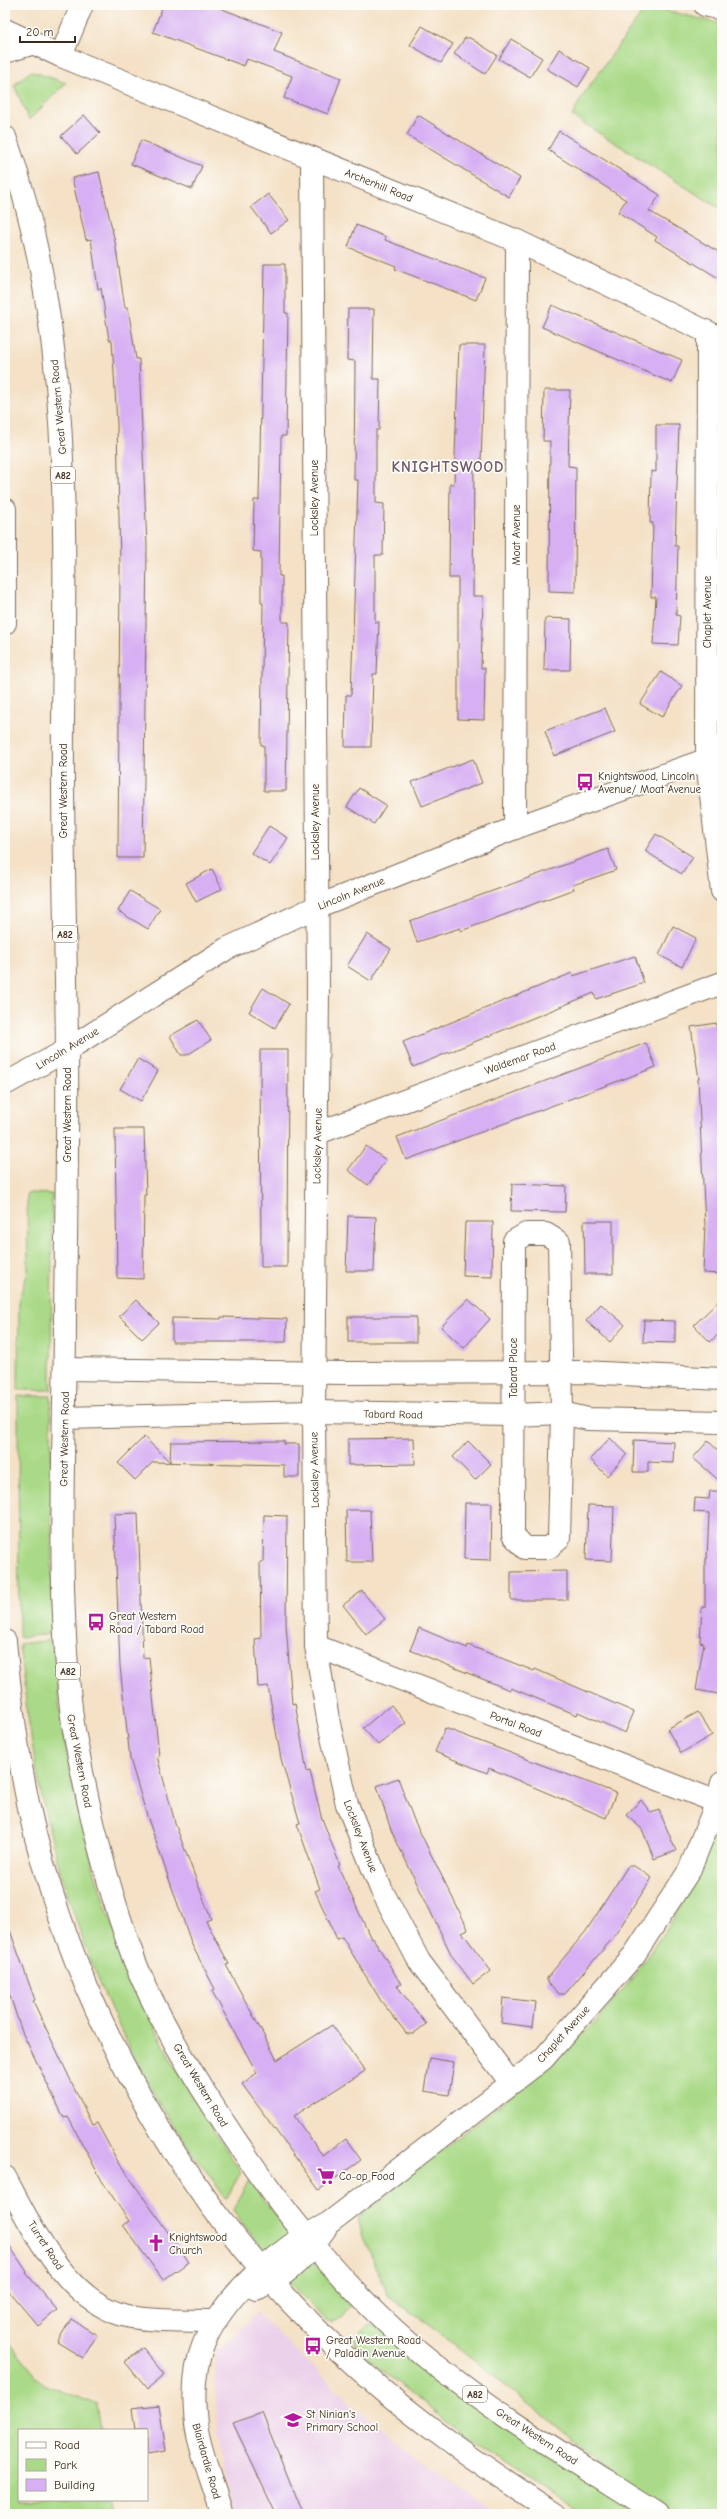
<svg xmlns="http://www.w3.org/2000/svg" width="727" height="2519" font-family="'Comic Neue',sans-serif">
<rect width="100%" height="100%" fill="#fdfcf7"/>
<filter id="ink" filterUnits="userSpaceOnUse"><feTurbulence type="fractalNoise" baseFrequency=".025" numOctaves="2"/><feDisplacementMap in="SourceGraphic" scale="8" xChannelSelector="R" yChannelSelector="G"/><feConvolveMatrix kernelMatrix="1 2 1 2 8 2 1 2 1" color-interpolation-filters="sRGB"/></filter>
<filter id="wash" filterUnits="userSpaceOnUse"><feTurbulence type="fractalNoise" baseFrequency=".012" numOctaves="4" result="noise"/><feDisplacementMap in="SourceGraphic" scale="16" xChannelSelector="R" yChannelSelector="G"/><feGaussianBlur stdDeviation="0.9" result="paint"/><feColorMatrix in="noise" values="0 0 0 0 0 0 0 0 0 0 0 0 0 0 0 0 0 1.4 0 .05"/><feComposite in="paint" operator="in"/></filter>
<g filter="url(#wash)">
<rect width="100%" height="100%" fill="#f4e1c6"/>
<path fill="#ecd1ea" d="M257,2313L358,2410L455,2486L497,2514H235L217,2433L215,2353Z"/>
<g fill="#aada88" stroke="#728253">
<path d="M647,6L722,24V210L572,116L583,95Z"/>
<path d="M31,71L66,83L29,120L14,85Z"/>
<path d="M27,1193L52,1194L51,1390H18L19,1299L28,1272Z"/>
<path d="M18,1396H51L52,1634L19,1637Z"/>
<path d="M53,1640C63,1787 103,1931 172,2061C192,2099 217,2135 241,2172L226,2199C204,2167 179,2136 159,2102C94,1991 50,1864 31,1737C26,1706 23,1675 19,1644Z"/>
<path d="M722,1783V2514H668L450,2341L389,2296L364,2239L358,2219L410,2175L545,2069L600,2017L631,1980L680,1909L701,1868Z"/>
<path d="M249,2181L288,2231V2237L268,2252L263,2250L233,2210Z"/>
<path d="M313,2261L349,2297L352,2304L343,2316L332,2322L325,2320L291,2284L289,2277Z"/>
<path d="M368,2324L376,2326L638,2514H580L465,2437L357,2350L354,2338Z"/>
<path d="M5,2338L43,2384L96,2404L100,2430H19V2500H110L112,2514H5Z"/>
</g>
<g fill="none" stroke-linecap="round" stroke-linejoin="round">
<path stroke="#4db9c8" stroke-width="5.5" d="M722,2160L717,2265L722,2271"/>
</g>
<g id="blocks">
<g fill="#d7b0f3">
<path d="M163,5H212L282,32L274,52L341,78L328,114L284,98L292,76L247,59L244,66L153,32Z"/>
<path d="M422,26L453,44L441,63L410,45Z"/>
<path d="M465,38H470L497,55L485,74L454,54Z"/>
<path d="M511,39L542,58L530,77L499,59Z"/>
<path d="M559,49L590,68L578,87L547,69Z"/>
<path d="M84,115L100,133L77,154L61,136Z"/>
<path d="M418,115L520,178L509,197L407,135Z"/>
<path d="M559,131L660,195L649,211L722,254V280L655,240L657,237L618,212L626,200L548,150Z"/>
<path d="M141,140L202,166L192,189L131,164Z"/>
<path d="M99,172L115,242L125,308L128,307L136,359H139L147,546L143,858H118L120,565L117,424L112,340H109L101,288L98,289L91,239L86,240L72,178Z"/>
<path d="M268,194L289,220L271,233L251,207Z"/>
<path d="M356,225L386,237L385,240L485,278L476,300L395,269L396,266L348,247Z"/>
<path d="M264,264H285V313H288L286,436H281L279,576H282V622H289L286,791H264V745H261L263,603H261V552L253,551L254,500H259Z"/>
<path d="M552,305L682,360L672,383L542,327Z"/>
<path d="M348,309H374L373,379H380L379,430H376V503L384,504L383,555H375V622H379L377,674H373L371,747H345L346,695H351L358,480H354L355,361L347,360Z"/>
<path d="M459,345H485L481,462L474,461L473,596H483L481,668H485L484,720L458,719V578H449L450,484H454Z"/>
<path d="M544,390H570L568,466L576,467L575,592L549,591L550,441H543Z"/>
<path d="M656,425H679L675,546H678L676,615L680,616L678,645L653,644L656,597H651L653,523H650L651,471L656,472Z"/>
<path d="M545,618L571,619L570,670H544Z"/>
<path d="M661,672L682,686L662,717L640,704Z"/>
<path d="M605,708L615,732L554,756L545,731Z"/>
<path d="M473,759L482,783L422,806L412,782Z"/>
<path d="M359,788L386,805L374,824L347,807Z"/>
<path d="M269,826L288,838L270,865L251,853Z"/>
<path d="M656,834L693,857L682,874L645,851Z"/>
<path d="M608,849L616,870L573,885L574,889L461,931L460,928L417,942L410,921Z"/>
<path d="M212,869L222,889L196,902L186,883Z"/>
<path d="M130,891L160,909L148,929L118,911Z"/>
<path d="M673,926L696,938L682,967L659,955Z"/>
<path d="M367,934L391,949L371,981L347,966Z"/>
<path d="M635,956L644,983L596,999L594,993L413,1067L403,1042L572,973L573,976Z"/>
<path d="M263,988L289,1004L275,1028L249,1012Z"/>
<path d="M198,1020L211,1040L187,1055H181L170,1036Z"/>
<path d="M716,1023L722,1062V1274L703,1273L705,1226L698,1079H699L691,1027Z"/>
<path d="M646,1043L656,1067L406,1160L397,1137Z"/>
<path d="M260,1050H288L287,1267H261Z"/>
<path d="M138,1059L158,1071L141,1101L120,1089Z"/>
<path d="M115,1129H144L146,1195H144L143,1279L117,1278Z"/>
<path d="M366,1146L386,1160L368,1185L348,1170Z"/>
<path d="M512,1184L566,1186L565,1212L511,1211Z"/>
<path d="M348,1216L376,1217L374,1271H346Z"/>
<path d="M584,1221H613V1274H585Z"/>
<path d="M465,1222H493L492,1277L463,1276Z"/>
<path d="M722,1298V1331L710,1342L694,1325Z"/>
<path d="M468,1299L490,1319L464,1348L441,1327Z"/>
<path d="M136,1300L159,1323L142,1339L119,1316Z"/>
<path d="M601,1304L625,1325L610,1342L586,1321Z"/>
<path d="M221,1317L287,1319L286,1342H172V1318L221,1319Z"/>
<rect x="348" y="1317" width="68" height="25"/>
<path d="M644,1320L675,1321V1343L643,1342Z"/>
<path d="M144,1437L170,1462L171,1442L284,1441V1444H299V1477H284V1465L153,1462L135,1480L118,1463Z"/>
<path d="M414,1438L415,1464L348,1465V1439Z"/>
<path d="M610,1438L627,1454L607,1476L590,1459Z"/>
<path d="M634,1440L674,1442L673,1463L648,1462V1472H633Z"/>
<path d="M468,1441L491,1464L475,1480L453,1457Z"/>
<path d="M708,1441L722,1454V1483L693,1458Z"/>
<path d="M710,1491H722V1674L719,1694L696,1690L704,1643L700,1642L702,1607H705V1559H707L709,1513L694,1512L695,1498L709,1499Z"/>
<path d="M465,1503H492L491,1560L464,1559Z"/>
<path d="M588,1505L614,1506L612,1561L586,1560Z"/>
<path d="M346,1510H370L372,1562H347Z"/>
<path d="M138,1513L143,1658L149,1657L159,1756H157L176,1826L211,1919L206,1921L229,1964L226,1965L277,2060L332,2025L365,2071L294,2116L323,2156L346,2139L361,2160L319,2190L242,2084L257,2073L212,1991L215,1989L192,1945L147,1816L130,1759L120,1666L114,1514Z"/>
<path d="M264,1515L287,1516L286,1624L292,1704L295,1703L307,1772L310,1771L321,1816L340,1865L338,1866L371,1939L373,1938L401,1984L397,1986L426,2024L413,2034H407L381,2001L342,1937L337,1939L315,1891L320,1889L297,1824L300,1823L281,1759L268,1686L258,1687L255,1639L261,1638L260,1562H263Z"/>
<path d="M567,1571V1600H511V1572Z"/>
<path d="M362,1591L385,1619L366,1634L343,1605Z"/>
<path d="M419,1628L467,1648L468,1645L534,1671L535,1669L634,1712L625,1733L578,1712L577,1715L511,1688L510,1690L410,1650Z"/>
<path d="M391,1705L406,1723L378,1745L363,1728Z"/>
<path d="M698,1712L712,1735L681,1753L667,1729Z"/>
<path d="M445,1728L616,1793L606,1818L489,1768L487,1773L435,1752Z"/>
<path d="M398,1778L414,1820L468,1929L462,1932L491,1971L473,1984L452,1956L391,1830L377,1786Z"/>
<path d="M641,1800L651,1813L659,1810L676,1851L654,1859L642,1829L626,1815Z"/>
<path d="M628,1866H634L652,1878L613,1938L565,1994H559L547,1983V1978L586,1931Z"/>
<path d="M5,1925H8L35,2000L33,2001L92,2125L97,2123L117,2160L189,2262L163,2280L123,2225L129,2221L102,2181L68,2117L64,2118L22,2032L5,1981Z"/>
<path d="M503,1998L536,2002L533,2027L501,2023Z"/>
<path d="M429,2058L454,2062L449,2095L424,2091Z"/>
<path d="M5,2239L27,2272L26,2273L57,2310L38,2326L5,2287Z"/>
<path d="M71,2319L97,2335L83,2358L57,2342Z"/>
<path d="M143,2348L165,2374L147,2389L125,2362Z"/>
<path d="M159,2405L166,2451L147,2454V2430H135L132,2408Z"/>
<path d="M262,2413L303,2514H276L233,2423Z"/>
</g>
</g>
</g>
<g filter="url(#ink)">
<use href="#blocks" fill-opacity="0" stroke="#7c6a59" stroke-width="1"/>
<g fill="none" stroke-linecap="round" stroke-linejoin="round">
<g stroke="#7c6a59" stroke-width="24">
<g id="minor">
<path d="M705,5L722,9"/>
<path d="M5,30L61,56L517,241L722,339"/>
<path d="M5,52L31,44"/>
<path d="M61,56L82,5"/>
<path d="M312,158L318,992L314,1412L316,1646L328,1719L347,1804L381,1889L419,1961L511,2083"/>
<path d="M708,332L707,760L722,891"/>
<path d="M515,828L517,241"/>
<path d="M5,1084L67,1050L226,949L316,907L515,828L722,754"/>
<path d="M318,1133L722,983"/>
<path d="M526,1234H546L559,1242L562,1413L559,1539L548,1548H525L513,1535L514,1241Z"/>
<path d="M65,1369L345,1373L583,1372L722,1379"/>
<path d="M64,1418L314,1412L513,1415L562,1413L588,1419L722,1422"/>
<path d="M316,1646L717,1802"/>
<path d="M5,2177C32,2228 68,2305 131,2317C158,2322 188,2320 216,2321"/>
<path d="M256,2289C284,2279 308,2254 325,2229"/>
<path d="M222,2514C214,2484 200,2454 196,2424C193,2398 194,2367 204,2343C225,2293 282,2246 329,2223L543,2059L634,1955L689,1871L717,1802L722,1783"/>
</g>
</g>
<g stroke="#7c6a59" stroke-width="24">
<g id="major">
<path d="M5,137C73,325 65,526 63,722C62,832 66,941 67,1051C68,1138 66,1226 65,1314C65,1445 56,1577 71,1708C73,1729 78,1751 82,1772C95,1837 112,1900 135,1962C156,2014 186,2064 217,2112C273,2198 331,2275 409,2343C486,2409 573,2460 658,2514"/>
<path d="M5,509V623"/>
<path d="M5,1641C11,1708 20,1774 36,1838C89,2042 203,2230 360,2370C420,2424 488,2470 556,2514"/>
</g>
</g>
<use href="#minor" stroke="#fff" stroke-width="22"/>
<use href="#major" stroke="#fff" stroke-width="22"/>
</g>
</g>
<defs>
<g id="bus-bare" transform="scale(1.38)"><path d="M-5-6H5V4H4V6H2V4H-2V6H-4V4H-5ZM-3.5-4V0h7V-4ZM-3.5 1.2v1.5H-2V1.2ZM2 1.2v1.5H3.5V1.2Z" fill="#b5179e" stroke="#fdfcf7" stroke-width="2.5" paint-order="stroke"/></g>
<g id="supermarket-bare" transform="scale(1.38)"><path d="M-6-5.5h2.5l.6 2H6L4.5 2H-2.5L-4.4-4H-6ZM-1.5 3.2a1.3 1.3 0 1 0 .1 0ZM3 3.2a1.3 1.3 0 1 0 .1 0Z" fill="#b5179e" stroke="#fdfcf7" stroke-width="2.5" paint-order="stroke"/></g>
<g id="church-bare" transform="scale(1.38)"><path d="M-1.2-6h2.4v3.5h3.3v2.4h-3.3V6h-2.4V-.1h-3.3v-2.4h3.3Z" fill="#b5179e" stroke="#fdfcf7" stroke-width="2.5" paint-order="stroke"/></g>
<g id="school-bare" transform="scale(1.38)"><path d="M0-5L7-2L0 1L-7-2ZM-4 1L0 2.5L4 1V4Q0 6-4 4Z" fill="#b5179e" stroke="#fdfcf7" stroke-width="2.5" paint-order="stroke"/></g>
</defs>
<g fill-rule="evenodd">
<use href="#bus-bare" x="585" y="782"/>
<use href="#bus-bare" x="96" y="1622"/>
<use href="#supermarket-bare" x="326" y="2176"/>
<use href="#church-bare" x="156" y="2243"/>
<use href="#bus-bare" x="313" y="2346"/>
<use href="#school-bare" x="293" y="2420"/>
</g>
<g text-anchor="middle" stroke-width="3.5" stroke-linejoin="round" paint-order="stroke">
<g fill="#fdfcf7" stroke="#75695f" stroke-width="1">
<rect x="51" y="467" width="24" height="16" rx="3"/>
<rect x="53" y="926" width="24" height="16" rx="3"/>
<rect x="56" y="1663" width="24" height="16" rx="3"/>
<rect x="463" y="2386" width="24" height="16" rx="3"/>
</g>
<g font-size="10" font-weight="bold" fill="#3b2a1e">
<text x="63" y="479">A82</text>
<text x="65" y="938">A82</text>
<text x="68" y="1675">A82</text>
<text x="475" y="2398">A82</text>
</g>
<g font-size="11" fill="#3b2a1e" stroke="#fdfcf7">
<text transform="translate(379 185) rotate(22)" y="4">Archerhill Road</text>
<text transform="translate(58 407) rotate(-95)" y="4">Great Western Road</text>
<text transform="translate(314 498) rotate(-90)" y="4">Locksley Avenue</text>
<text transform="translate(516 535) rotate(-90)" y="4">Moat Avenue</text>
<text transform="translate(707 612) rotate(-90)" y="4">Chaplet Avenue</text>
<text transform="translate(63 791) rotate(-90)" y="4">Great Western Road</text>
<text transform="translate(315 822) rotate(-90)" y="4">Locksley Avenue</text>
<text transform="translate(351 893) rotate(-22)" y="4">Lincoln Avenue</text>
<text transform="translate(67 1048) rotate(-31)" y="4">Lincoln Avenue</text>
<text transform="translate(520 1058) rotate(-20)" y="4">Waldemar Road</text>
<text transform="translate(67 1115) rotate(-90)" y="4">Great Western Road</text>
<text transform="translate(317 1146) rotate(-89)" y="4">Locksley Avenue</text>
<text transform="translate(513 1368) rotate(-90)" y="4">Tabard Place</text>
<text transform="translate(393 1414) rotate(1)" y="4">Tabard Road</text>
<text transform="translate(64 1439) rotate(-89)" y="4">Great Western Road</text>
<text transform="translate(314 1470) rotate(-91)" y="4">Locksley Avenue</text>
<text transform="translate(516 1724) rotate(21)" y="4">Portal Road</text>
<text transform="translate(80 1761) rotate(79)" y="4">Great Western Road</text>
<text transform="translate(361 1836) rotate(69)" y="4">Locksley Avenue</text>
<text transform="translate(563 2034) rotate(-48)" y="4">Chaplet Avenue</text>
<text transform="translate(201 2085) rotate(59)" y="4">Great Western Road</text>
<text transform="translate(46 2245) rotate(57)" y="4">Turret Road</text>
<text transform="translate(537 2436) rotate(33)" y="4">Great Western Road</text>
<text transform="translate(207 2461) rotate(74)" y="4">Blairdardie Road</text>
</g>
<g font-size="11" fill="#3b2a1e" stroke="#fdfcf7" text-anchor="start">
<text x="598" y="780">Knightswood, Lincoln<tspan x="598" dy="13">Avenue/ Moat Avenue</tspan></text>
<text x="109" y="1620">Great Western<tspan x="109" dy="13">Road / Tabard Road</tspan></text>
<text x="339" y="2180">Co-op Food</text>
<text x="169" y="2241">Knightswood<tspan x="169" dy="13">Church</tspan></text>
<text x="326" y="2344">Great Western Road<tspan x="326" dy="13">/ Paladin Avenue</tspan></text>
<text x="306" y="2418">St Ninian's<tspan x="306" dy="13">Primary School</tspan></text>
</g>
<g font-size="15" font-weight="bold" letter-spacing="1" fill="#725969" stroke="#fdfcf7">
<text x="448" y="472">KNIGHTSWOOD</text>
</g>
</g>
<rect width="727" height="2519" fill="none" stroke="#fdfcf7" stroke-width="20"/>
<rect x="18" y="2429" width="130" height="72" fill="#fdfcf7" stroke="#afa8a0"/>
<rect x="26" y="2442" width="20" height="6" fill="#ffffff" stroke="#afa8a0"/>
<text x="54" y="2449" font-size="12" fill="#3b2a1e">Road</text>
<rect x="26" y="2459" width="20" height="12" fill="#aada88" stroke="#afa8a0"/>
<text x="54" y="2469" font-size="12" fill="#3b2a1e">Park</text>
<rect x="26" y="2479" width="20" height="12" fill="#d7b0f3" stroke="#afa8a0"/>
<text x="54" y="2489" font-size="12" fill="#3b2a1e">Building</text>
<path d="M20 36v6h55v-6" fill="none" stroke="#3b2a1e" stroke-width="2"/>
<text x="26" y="36" font-size="12" fill="#3b2a1e" stroke="#fdfcf7" stroke-width="3" paint-order="stroke">20 m</text>
</svg>
